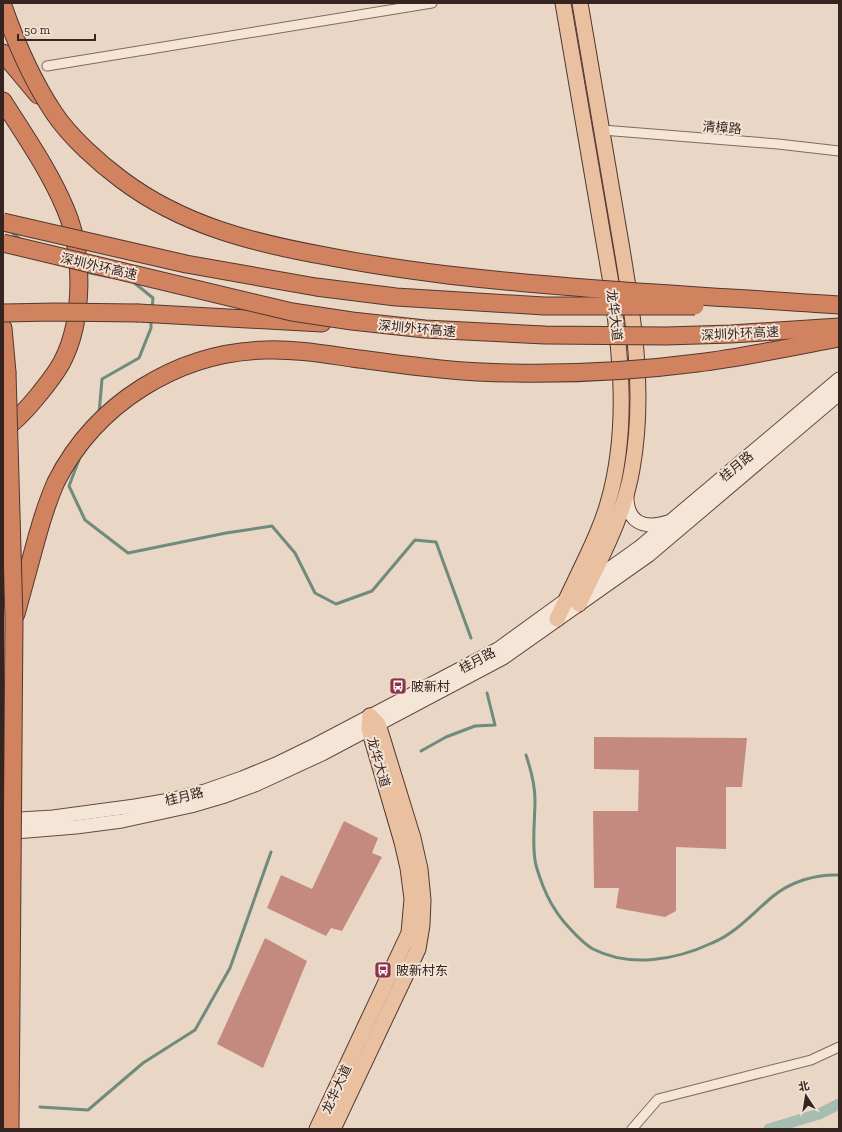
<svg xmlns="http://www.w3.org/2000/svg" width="842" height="1132" font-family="'Zilla Slab','Noto Sans SC',serif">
<rect width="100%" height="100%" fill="#ead6c5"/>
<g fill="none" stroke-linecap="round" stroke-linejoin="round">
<g stroke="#6e8b7c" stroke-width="3">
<path d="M9,230L20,239"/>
<path d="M85,272L110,277"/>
<path d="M132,281L153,298L152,309"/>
<path d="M99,414L102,379L139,358L151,328V319"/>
<path d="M80,457L69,486L85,520L128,553L226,533L272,526L295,553L315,593L336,604L372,591L415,540L436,542L471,638"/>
<path d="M421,751L446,737L475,726L495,725L487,693"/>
<path d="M526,755C531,770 535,784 535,800C535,820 532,840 535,860C536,868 540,878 543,886C548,899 555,911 564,922C572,931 582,943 593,949C630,968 676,960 712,943C736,933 752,914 772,897C790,882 815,874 839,875"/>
<path d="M40,1107L88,1110L143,1063L195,1030L230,968L271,852"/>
</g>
<path stroke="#a6beb1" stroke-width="11" d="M769,1129L819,1114L839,1104"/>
</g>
<g fill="#c48a7f">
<path d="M594,737L747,738L742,787H726V849L676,847V911L665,917L616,908L619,888H594L593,811H638L639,770L594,769Z"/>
<path d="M344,821L378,838L372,853L382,857L342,931L331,928L326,936L267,908L281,875L312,889Z"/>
<path d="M265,938L307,961L263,1068L217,1044Z"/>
</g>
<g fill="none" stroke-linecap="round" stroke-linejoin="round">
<g stroke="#83685d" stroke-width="11">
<g id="street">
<path d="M47,66L432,3"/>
<path d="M602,130L778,144L839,151"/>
<path d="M632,1129L658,1099L811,1060L839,1047"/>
</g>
</g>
<g stroke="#654940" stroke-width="15">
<g id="secondary">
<path d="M627,494C626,522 643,530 668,522"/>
<path d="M588,584L641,546L839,379"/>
<path d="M3,820L53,817L135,806L170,800L205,791L242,778L276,764L317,744L498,649L567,599"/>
<path d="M3,833L76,827L122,821L191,806L225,796L255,785L322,754L503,658L649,555L839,394"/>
</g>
</g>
<g stroke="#513831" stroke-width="17">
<g id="primary">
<path d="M579,604C599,561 624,517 632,469C647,386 631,302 617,220C605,148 592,75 580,3"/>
<path d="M557,619C567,598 577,577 587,556C595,539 603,521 608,503C629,431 621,357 611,283L563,3"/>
<path d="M317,1129L409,933L412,899L408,868L402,842L369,729L370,716"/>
<path d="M333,1129L418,949L422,925L423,900L420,869L413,838L378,724L370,716"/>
</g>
</g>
<g stroke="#513831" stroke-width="19">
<g id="highway">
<path d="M3,53L38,95"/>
<path d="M3,101C25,136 49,170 65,208C84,251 84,320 62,362C55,375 45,387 36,398C26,410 15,422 3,430"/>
<path d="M138,313L322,323"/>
<path d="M3,328L7,372"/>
<path d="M16,614L37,537"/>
</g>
</g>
<use href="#street" stroke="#f5e5d7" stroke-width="9"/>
<use href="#secondary" stroke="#f5e5d7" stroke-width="13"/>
<use href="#primary" stroke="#e9c0a0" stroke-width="15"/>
<use href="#highway" stroke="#d1825e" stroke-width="17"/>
<g stroke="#513831" stroke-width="19" stroke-linecap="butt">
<g id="highway-bridge">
<path d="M3,6C16,43 32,80 54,113C70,137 99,163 122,180C182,225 253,243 326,256C366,264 407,270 448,275C578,290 709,296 839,305"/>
<path d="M3,222L186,264L316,287L396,297L544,306H695"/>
<path d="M3,243L292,312L352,321L425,329L545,335L666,336L731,334L839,327"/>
<path d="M3,313L55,312L138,313"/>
<path d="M7,372L14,620L10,1129"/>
<path d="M37,537C42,519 48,500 56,482C96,403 178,352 266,350C295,349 324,354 352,358C405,365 458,373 513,373C574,374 636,371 697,363C745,357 792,347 839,338"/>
</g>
</g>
<use href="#highway-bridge" stroke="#d1825e" stroke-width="17"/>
</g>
<defs>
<g id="bus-square" transform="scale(0.9)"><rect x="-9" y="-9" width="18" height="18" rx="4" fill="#8c334a" stroke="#f2e2d4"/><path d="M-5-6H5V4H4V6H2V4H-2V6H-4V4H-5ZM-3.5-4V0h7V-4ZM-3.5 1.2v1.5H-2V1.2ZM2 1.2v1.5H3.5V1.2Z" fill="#fff"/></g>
</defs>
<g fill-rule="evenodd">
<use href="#bus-square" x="398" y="686"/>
<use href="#bus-square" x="383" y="970"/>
</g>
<g text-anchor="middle" stroke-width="4" stroke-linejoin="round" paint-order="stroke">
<g font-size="13" fill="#35241f" stroke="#f2e2d4">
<text transform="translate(722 127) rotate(4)" y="5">清樟路</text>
<text transform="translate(99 266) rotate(13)" y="5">深圳外环高速</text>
<text transform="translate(615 315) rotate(83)" y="5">龙华大道</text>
<text transform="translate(417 328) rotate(5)" y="5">深圳外环高速</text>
<text transform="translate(740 333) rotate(-3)" y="5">深圳外环高速</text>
<text transform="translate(736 466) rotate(-40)" y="5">桂月路</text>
<text transform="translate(477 660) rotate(-28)" y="5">桂月路</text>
<text transform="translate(379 762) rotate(74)" y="5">龙华大道</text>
<text transform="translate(184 796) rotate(-14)" y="5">桂月路</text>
<text transform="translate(336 1089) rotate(-65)" y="5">龙华大道</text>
</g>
<g font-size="13" fill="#35241f" stroke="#f2e2d4" text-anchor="start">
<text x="411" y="691">陂新村</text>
<text x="396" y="975">陂新村东</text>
</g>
</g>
<rect width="842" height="1132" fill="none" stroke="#35241f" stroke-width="8"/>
<g transform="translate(806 1096) rotate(348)" stroke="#f2e2d4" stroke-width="3" paint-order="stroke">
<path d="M0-3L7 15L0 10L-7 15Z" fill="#35241f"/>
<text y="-6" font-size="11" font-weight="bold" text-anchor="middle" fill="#35241f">北</text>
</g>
<path d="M18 34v6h77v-6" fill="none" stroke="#35241f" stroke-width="2"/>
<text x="24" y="34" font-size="12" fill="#35241f" stroke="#f2e2d4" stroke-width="3" paint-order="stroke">50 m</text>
</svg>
